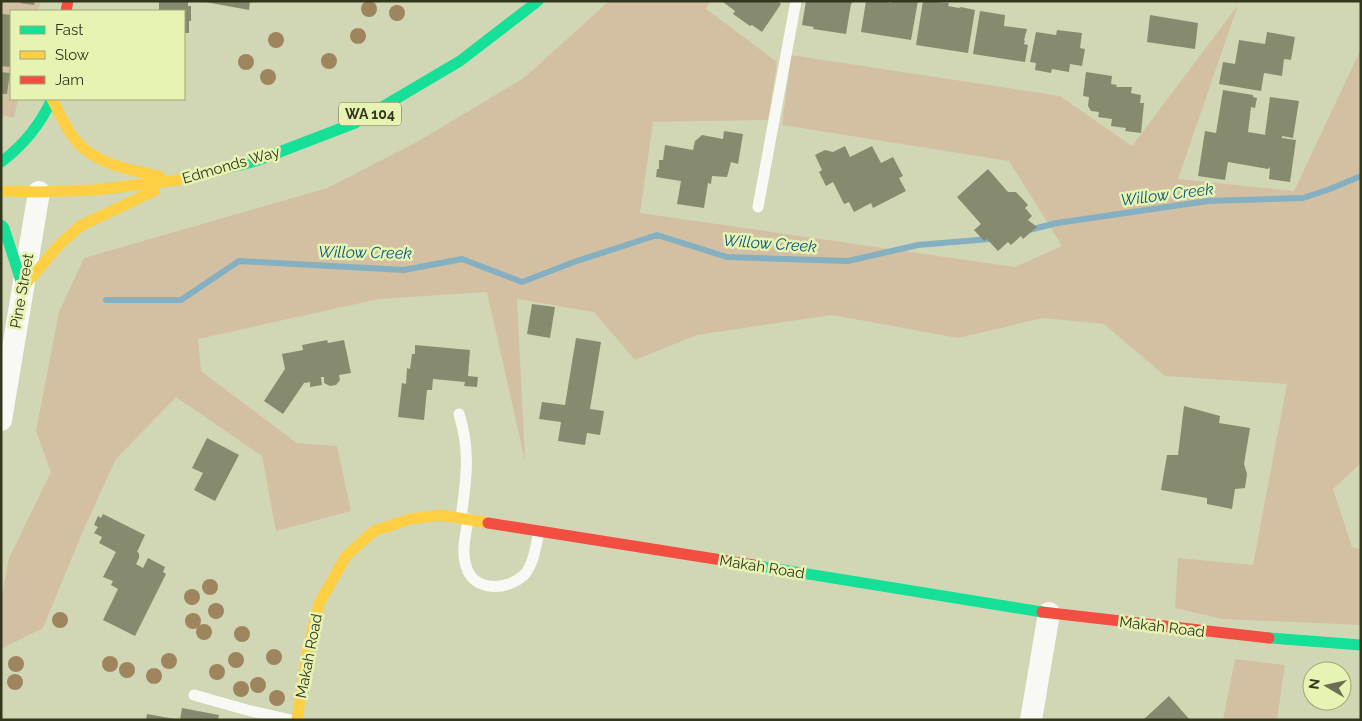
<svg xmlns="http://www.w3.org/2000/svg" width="1362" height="721" font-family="Raleway,sans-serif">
<rect width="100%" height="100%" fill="#d1d7b5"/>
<g fill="#d3c0a2">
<path d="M1,1H41L38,11H11V99H18L14,118L1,115Z"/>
<path d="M609,1H710L706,9L777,62L768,120L653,122L640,213L1015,267L1062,246L1009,161L782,125L791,55L1060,96L1132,146L1238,5L1178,179L1294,191L1361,49V463L1333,489L1352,547L1361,550V625L1222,619L1175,608L1178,558L1253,565L1287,384L1165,376L1104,324L1043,318L958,338L832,315L697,335L635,360L594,312L517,299L525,461L487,292L379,299L198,339L201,371L297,443L337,446L351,511L276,531L262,456L176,397L116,459L83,531L43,628L1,649V600L9,558L51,472L36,431L59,312L84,258L327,188L417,142L524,78Z"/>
<path d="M1235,659L1285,665L1277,720H1223Z"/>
</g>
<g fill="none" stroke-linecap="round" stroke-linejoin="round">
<g stroke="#84b0c1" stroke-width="6">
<path d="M1029,230L1057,223L1208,201L1303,198L1330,189L1361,176"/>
<path d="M106,300H181L239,261L404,270L462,259L522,282L574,262L657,235L727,257L848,261L918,245L990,239"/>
</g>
</g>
<g fill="#868b70">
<path d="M20,1H35L34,5L20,3Z"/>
<path d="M159,1H188V6H191V21H189V33H184V11H159Z"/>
<path d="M200,1H250L249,10Z"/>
<path d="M723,1H778L781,4L762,32L752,25L750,26L733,14L735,11L723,2Z"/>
<path d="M806,1H854L851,4L846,34L813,29L814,27L802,25Z"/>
<path d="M866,1H885L891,3L892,1H918L911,40L861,32Z"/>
<path d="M923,1L949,3L948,6L959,8L961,7L975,10L968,53L916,45Z"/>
<path d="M980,11L1005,15L1004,26L1027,29L1024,40L1025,41L1024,44L1028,45L1025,62L973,54Z"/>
<path d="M2,14L11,15V67L1,66Z"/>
<path d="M1150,15L1198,23L1195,49L1147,42Z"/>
<path d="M1057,30L1082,33L1080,48L1085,49L1082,66L1070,64L1069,72L1052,69L1051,73L1035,70L1036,63L1030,62L1036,32L1056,35Z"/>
<path d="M1267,32L1295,37L1291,60L1284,59L1282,76L1264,73L1261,91L1219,84L1223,62L1235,64L1239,40L1265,44Z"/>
<path d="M1,72L10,73L7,94H1Z"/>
<path d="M1086,72L1112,76L1111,84L1117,85L1116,87H1132L1131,93L1141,95L1140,103H1144L1141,133L1125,131L1126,128L1111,126L1112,119L1098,117L1099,112L1091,111L1088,106L1089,97L1083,96Z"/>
<path d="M1223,90L1253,95V97L1257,98L1255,108L1251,107L1248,132L1266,135L1265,134L1270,97L1299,101L1293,138L1282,136V138L1296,140L1290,182L1269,179L1270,167L1268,169L1228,162L1225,180L1198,176L1205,131L1216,133Z"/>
<path d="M724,131L743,134L738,164L731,162L727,177L712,176L711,184L708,183L704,208L677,204L681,181L656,177L657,169H659V160H663L665,145L693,150L695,141L702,135L723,139Z"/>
<path d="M845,146L850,157L872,146L881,163L893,157L903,176L899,178L906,191L873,208L871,203L854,212L849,202L844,204L833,182L826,186L819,172L822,170L815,155L825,150L833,152Z"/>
<path d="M988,169L1008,192H1016L1028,205L1025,208L1032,216L1028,220L1037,227L1023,239L1021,236L1011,245L1008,242L998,251L987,239L984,241L974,230L981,224L957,197Z"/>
<path d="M532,304L555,307L550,338L527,334Z"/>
<path d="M576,338L601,342L590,409L604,411L600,435L587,433L585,445L558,441L561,422L539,419L542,402L565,405Z"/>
<path d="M327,340L328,343L344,340L351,373L339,375L340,380L336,385L330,386L324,383V377H321L322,385L310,387V382L304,383L283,414L264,401L285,369L282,354L303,350L302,345Z"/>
<path d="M415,345L470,350L468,376L478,377L477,387L464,386L465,382L433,379L432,390H427L424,420L398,417L402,383L406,384L407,368L410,369L412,354H415Z"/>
<path d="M1184,406L1220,416L1219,423L1250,428L1244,464L1247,474L1245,488L1235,489L1232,509L1207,504V498L1161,490L1167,455H1178Z"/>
<path d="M207,438L239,455L215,501L194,490L203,473L192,468Z"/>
<path d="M103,514L145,535L137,552L139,553V558L136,564L143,568L148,558L165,567L163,572L166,574L135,636L103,620L118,589L111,585L113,581L103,577L116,552L99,543L102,537L94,533L98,527L94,525L98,516L101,518Z"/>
<path d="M1169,696L1190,720H1143Z"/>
<path d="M182,708L219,715L218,720H180Z"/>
<path d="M147,714L175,719V720H146Z"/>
</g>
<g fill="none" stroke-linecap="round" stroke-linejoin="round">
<g stroke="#f8f9f4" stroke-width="11">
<path d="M758,207L796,1"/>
<path d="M459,414C471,452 466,480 461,518"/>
<path d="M468,519C466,534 461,551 466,566C473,592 507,591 524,575C534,564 536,545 539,531"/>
<path d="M194,695L247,710L291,720"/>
</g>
<g stroke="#f8f9f4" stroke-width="22">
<path d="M1,420L39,192"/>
<path d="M1031,720L1049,613"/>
</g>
<g stroke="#16e098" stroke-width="11">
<path d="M1,162C24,145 40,125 52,99"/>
<path d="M228,168L256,161L355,123L460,61L538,1"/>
<path d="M1,225L4,228L23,287"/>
<path d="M753,565L1042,612"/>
<path d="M1269,638L1361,645"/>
</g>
<g stroke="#ffcf43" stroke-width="11">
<path d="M52,99C60,114 66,130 78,143C98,165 131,170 159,176"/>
<path d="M1,191L39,192L95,190L178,180L228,168"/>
<path d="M23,287L60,244L80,226L154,191"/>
<path d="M297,720L307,653L319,604L346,556L374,531L410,519L441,515L488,523"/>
</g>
<g stroke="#f24e42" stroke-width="11">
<path d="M66,11L68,1"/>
<path d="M488,523L753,565"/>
<path d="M1042,612L1269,638"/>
</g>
</g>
<g fill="#9e855d">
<circle cx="369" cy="9" r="8"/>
<circle cx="397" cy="13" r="8"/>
<circle cx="358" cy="36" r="8"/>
<circle cx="276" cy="40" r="8"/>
<circle cx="329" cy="61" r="8"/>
<circle cx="246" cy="62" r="8"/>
<circle cx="268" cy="77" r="8"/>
<circle cx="210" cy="587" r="8"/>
<circle cx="192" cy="597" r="8"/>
<circle cx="216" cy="611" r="8"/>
<circle cx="60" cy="620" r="8"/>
<circle cx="193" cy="621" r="8"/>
<circle cx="204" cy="632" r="8"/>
<circle cx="242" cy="634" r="8"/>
<circle cx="274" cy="657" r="8"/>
<circle cx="236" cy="660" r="8"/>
<circle cx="169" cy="661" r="8"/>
<circle cx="16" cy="664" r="8"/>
<circle cx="110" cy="664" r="8"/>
<circle cx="127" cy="670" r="8"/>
<circle cx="217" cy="672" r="8"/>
<circle cx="154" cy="676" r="8"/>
<circle cx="15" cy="682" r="8"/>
<circle cx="258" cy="685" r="8"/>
<circle cx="241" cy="689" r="8"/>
<circle cx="277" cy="698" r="8"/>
</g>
<g text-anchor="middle" stroke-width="5" stroke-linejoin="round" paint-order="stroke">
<rect fill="#e6f3b3" stroke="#686f4a" stroke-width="1" x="339" y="102.5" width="62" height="23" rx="4"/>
<g font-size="14" font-weight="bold" fill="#32361d">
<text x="370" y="119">WA 104</text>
</g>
<g font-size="15" fill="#32361d" stroke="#e6f3b3">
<text transform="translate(231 165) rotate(-16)" y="5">Edmonds Way</text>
<text transform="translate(22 291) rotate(-80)" y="5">Pine Street</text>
<text transform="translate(762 567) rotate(9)" y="5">Makah Road</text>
<text transform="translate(1162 627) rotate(7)" y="5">Makah Road</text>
<text transform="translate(309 656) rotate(-79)" y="5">Makah Road</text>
</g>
<g font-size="16" font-style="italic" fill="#0b587e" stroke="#e6f3b3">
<text transform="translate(1167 194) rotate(-7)" y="6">Willow Creek</text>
<text transform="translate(770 243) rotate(4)" y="6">Willow Creek</text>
<text transform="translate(365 252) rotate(1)" y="6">Willow Creek</text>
</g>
</g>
<rect width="1362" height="721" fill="none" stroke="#32361d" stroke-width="5"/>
<rect x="10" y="10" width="175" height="90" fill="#e6f3b3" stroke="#9ea777"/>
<rect x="20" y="26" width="25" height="8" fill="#16e098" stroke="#9ea777"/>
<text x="55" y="35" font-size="15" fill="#32361d">Fast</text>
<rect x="20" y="51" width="25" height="8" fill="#ffcf43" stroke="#9ea777"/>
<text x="55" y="60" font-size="15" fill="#32361d">Slow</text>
<rect x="20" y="76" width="25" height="8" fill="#f24e42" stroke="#9ea777"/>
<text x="55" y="85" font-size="15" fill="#32361d">Jam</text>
<g transform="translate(1327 686) rotate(279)"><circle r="24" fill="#e6f3b3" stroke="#9ea777"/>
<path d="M0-4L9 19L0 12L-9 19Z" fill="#6a6e52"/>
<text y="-8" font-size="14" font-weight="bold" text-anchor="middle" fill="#32361d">N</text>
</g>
</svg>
